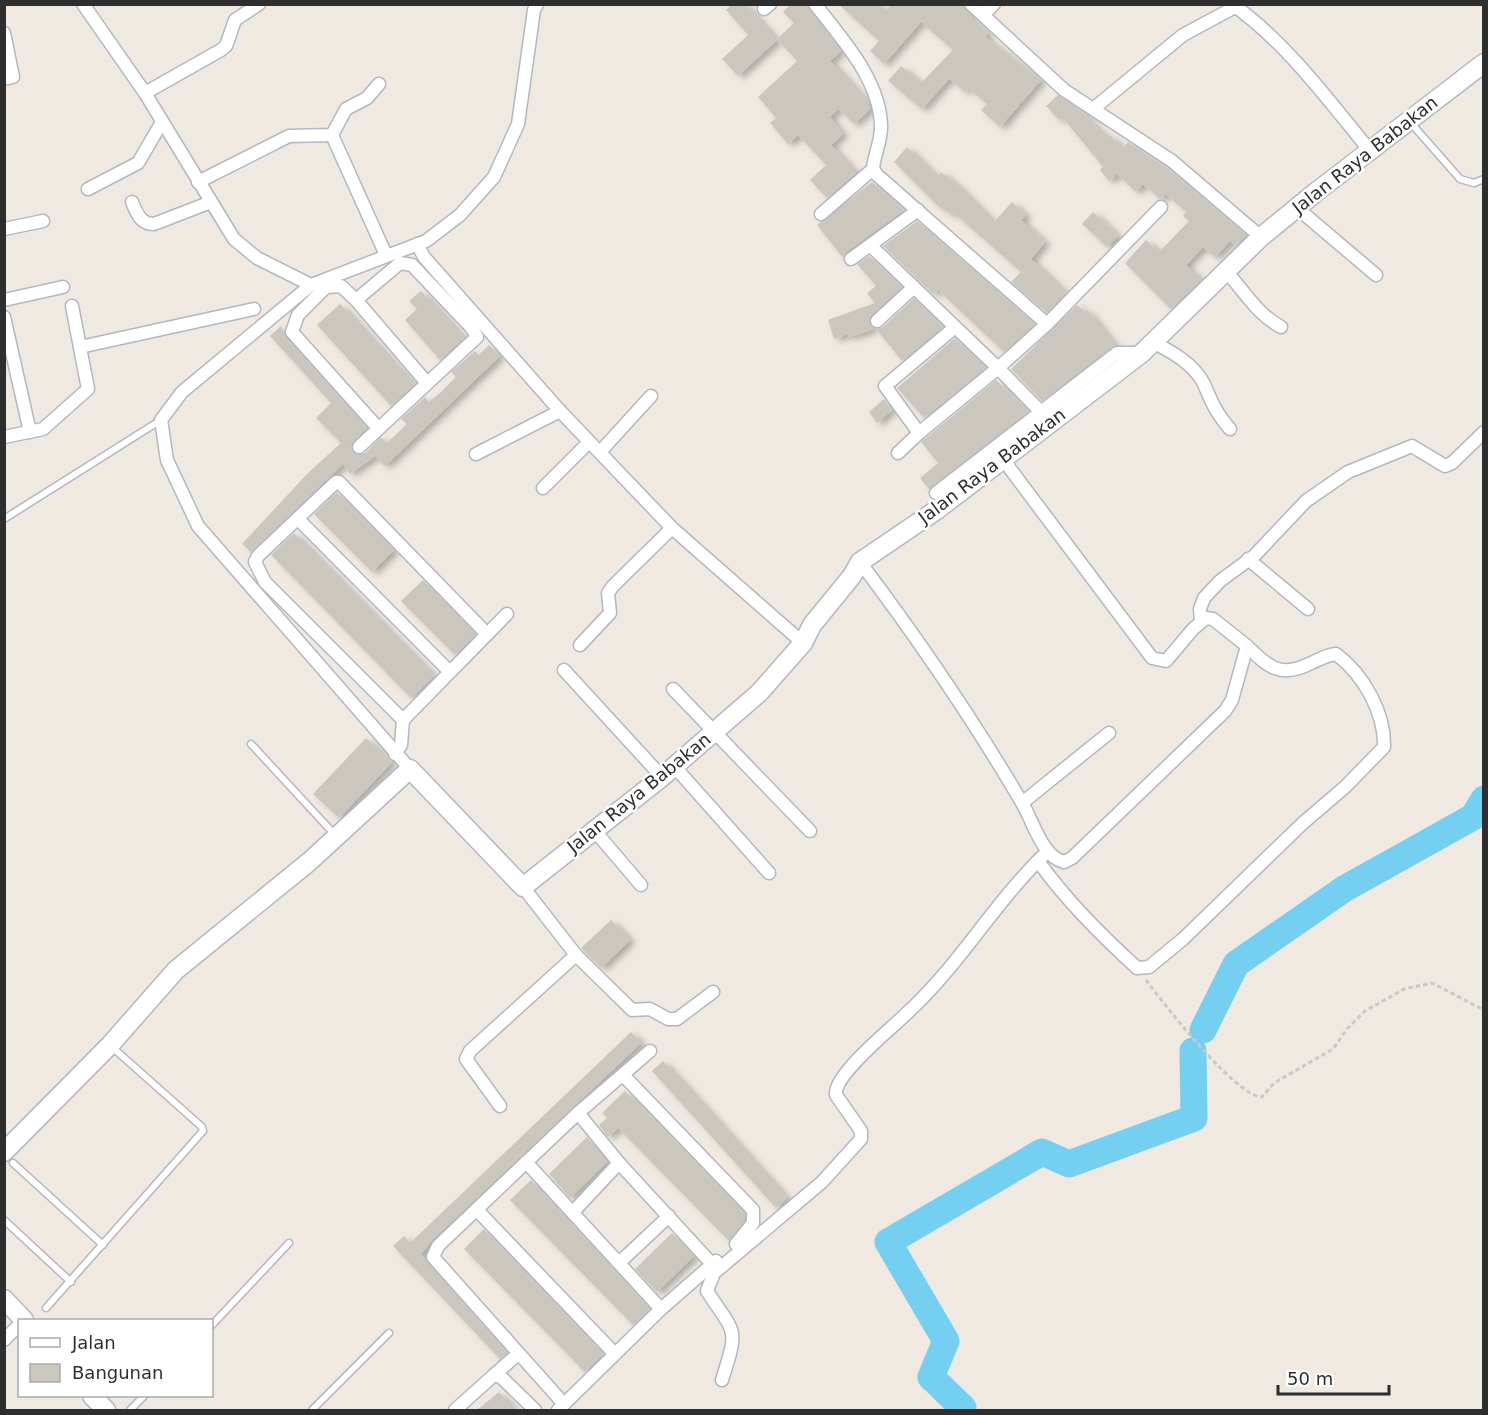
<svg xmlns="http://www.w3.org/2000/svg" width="1488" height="1415" font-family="'DejaVu Sans',sans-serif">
<defs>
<filter id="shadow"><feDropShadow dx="5.5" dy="3" stdDeviation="3" flood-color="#0004"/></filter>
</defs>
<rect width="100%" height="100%" fill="#efe9e1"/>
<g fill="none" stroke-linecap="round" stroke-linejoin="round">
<g stroke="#75cff0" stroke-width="27">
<path d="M1203,1030L1236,964L1344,889L1473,817L1484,799"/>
<path d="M961,1410L963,1408L931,1377L946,1341L888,1242L1042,1152L1069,1164L1194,1118L1193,1051"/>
</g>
</g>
<g fill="#cbc7bf" filter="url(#shadow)">
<path d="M732,4H745L777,40L738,76L722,59L748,35L726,10Z"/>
<path d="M791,4H807L841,51L830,61L868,102L870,109L854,124L838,109L830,117L843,134L831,145L856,173L827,198L810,180L826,165L798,135L788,144L770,123L776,118L758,97L797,61L777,39L794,23L783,12Z"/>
<path d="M838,4H879L886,11L891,4H963L973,20L988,33L985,37L1041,80L1000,127L981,110L987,104L968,88L965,92L951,80H948L922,109L888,81L901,66L921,83L953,50L921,22L884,64L870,51L879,41Z"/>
<path d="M1058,95L1081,111L1107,138L1110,135L1122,149L1128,142L1167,168L1246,235L1236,246L1230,241L1215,257L1203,247L1186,265L1201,280L1171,309L1125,263L1146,240L1159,252L1189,221L1183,216L1186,212L1166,194L1160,199L1143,184L1136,192L1117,174L1109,181L1100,170L1103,167L1077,135L1062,117L1059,120L1046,106Z"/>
<path d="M907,147L937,177L941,172L958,186L994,222L1012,202L1026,215L1021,220L1045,242L1031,259L1066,293L1047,313L1011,282L1021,272L954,213L952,215L937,205L894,162Z"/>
<path d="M872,182L904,210L846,252L843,258L817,225Z"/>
<path d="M1093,212L1118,236L1107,247L1082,224Z"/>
<path d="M917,221L1035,324L1004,352L938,290L933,294L883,246Z"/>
<path d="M869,256L902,287L871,315L869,323L874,329L849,337L848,334L834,339L828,320L875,303L867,293L876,286L857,264Z"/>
<path d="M421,291L464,338L440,360L405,320L417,309L409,301Z"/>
<path d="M914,298L943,327L902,361L876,329L883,327Z"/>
<path d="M340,304L414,385L391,406L317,325Z"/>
<path d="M1077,305L1085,312L1087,310L1115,345L1042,401L1011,369Z"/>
<path d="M281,326L286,338L367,428L351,444L353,452L357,455L365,453L381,437L387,443L407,424L401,419L425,397L429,402L440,393L456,377L451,372L475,351L479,355L489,345L500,356L385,466L375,456L350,474L343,464L251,552L242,544L308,473L341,443L316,418L331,403L270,336Z"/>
<path d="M955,338L986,368L924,418L897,388Z"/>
<path d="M996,380L1029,411L929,489L920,478L938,463L921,442Z"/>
<path d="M884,399L892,410L877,423L869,412Z"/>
<path d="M337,492L394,550L372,572L314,514Z"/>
<path d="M294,533L434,676L411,698L271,555Z"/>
<path d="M423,580L476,634L455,655L401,601Z"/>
<path d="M366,738L392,762L339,818L313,794Z"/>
<path d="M611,920L630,940L601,968L581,948Z"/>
<path d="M631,1032L641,1043L432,1240L421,1254L507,1353L500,1359L393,1246L404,1236L410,1243Z"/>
<path d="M663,1061L787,1198L776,1208L652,1071Z"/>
<path d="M625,1091L745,1213V1220L729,1241L618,1128L608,1137L599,1125L607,1118L602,1113Z"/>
<path d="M587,1137L607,1162L570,1198L549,1174Z"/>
<path d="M531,1180L650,1309L633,1325L510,1200Z"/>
<path d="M484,1229L603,1354L585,1372L464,1249Z"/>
<path d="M672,1233L694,1256L657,1292L635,1269Z"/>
<path d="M499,1392L515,1410H477Z"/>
</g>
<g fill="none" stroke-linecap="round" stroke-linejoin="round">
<g stroke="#b4b7c1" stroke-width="9">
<g id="lane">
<path d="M1410,122L1460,179L1474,183L1484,179"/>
<path d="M4,519L161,420"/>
<path d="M251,744L336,836"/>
<path d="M13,1163L103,1245"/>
<path d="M4,1220L71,1282"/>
<path d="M46,1308L203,1131L202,1127L112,1047"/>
<path d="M212,1325L289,1243"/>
<path d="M130,1410L144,1396"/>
<path d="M312,1410L389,1333"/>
</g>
</g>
<g stroke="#b4b7c1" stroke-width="15">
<g id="street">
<path d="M83,4L145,93L234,239L257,258L311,285L426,241L460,215L494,177L518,124L534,10L537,4"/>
<path d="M815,4C842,39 881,81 881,127C881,142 874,155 873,169L877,175L1047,324L998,368L919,433L885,386L954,328"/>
<path d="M971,4L1064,90L1172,161L1261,237"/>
<path d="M1232,4C1286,42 1329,101 1371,152"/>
<path d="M764,9L770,4"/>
<path d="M983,15L994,4"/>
<path d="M4,33L13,77L4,79"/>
<path d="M145,93L221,50L226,46L235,20L259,4"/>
<path d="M1093,109L1183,35L1235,7"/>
<path d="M332,135L386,255"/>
<path d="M198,182L289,136L332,135L346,109L367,98L379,84"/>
<path d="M88,189L138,163L162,122"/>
<path d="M132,202C137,213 140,224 154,224L211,202"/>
<path d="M1297,208L1376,275"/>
<path d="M821,214L873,169"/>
<path d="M4,229L43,221"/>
<path d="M417,244L424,257L560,411L672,528L803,643"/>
<path d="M871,246L998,368L1042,413"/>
<path d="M851,259L918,210"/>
<path d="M1226,271C1244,291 1257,314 1281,327"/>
<path d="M311,285L182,392L161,420L167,460L198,526L410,769"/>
<path d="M4,300L63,287"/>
<path d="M356,300L427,383"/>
<path d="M4,317L30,432"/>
<path d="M877,321L914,287"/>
<path d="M1047,324L1161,207"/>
<path d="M1153,342C1172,352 1194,364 1204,384C1212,403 1216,413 1230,429"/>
<path d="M80,347L254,309"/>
<path d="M4,437L43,429L88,389L72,306"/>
<path d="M359,447L477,337L472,328L412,265L400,263L356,300L341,286L326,287L298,315L292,332L378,428"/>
<path d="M600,452L651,396"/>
<path d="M898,453L919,433"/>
<path d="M476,454L560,411"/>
<path d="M543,488L589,442"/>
<path d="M936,493L1117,353H1142"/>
<path d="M298,519L449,671"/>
<path d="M1248,559L1308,609"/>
<path d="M860,562C918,639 972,718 1021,801C1033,820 1041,856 1064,862L1072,858L1225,711L1232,700L1247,646L1213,619L1206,618L1193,629L1166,661L1152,658L1002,458"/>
<path d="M1201,621L1200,609L1204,598L1220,581L1254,556L1306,501L1348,472L1412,446L1445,466L1452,463L1484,432"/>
<path d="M580,645L610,613L608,593L613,586L672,528"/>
<path d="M564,670L662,777"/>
<path d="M673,689L810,831"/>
<path d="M403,720L265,582L255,562L258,556L336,482H339L487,634"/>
<path d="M395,754L401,745L403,720L507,614"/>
<path d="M674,766L769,873"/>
<path d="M1022,803L1109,733"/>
<path d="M594,830L641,885"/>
<path d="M1038,861C1067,901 1100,934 1137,968L1149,967L1183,939L1303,823L1345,787L1384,747C1385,713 1364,675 1336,654C1326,655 1318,660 1309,664C1280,678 1268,667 1247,646"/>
<path d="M523,887L576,955L632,1010L650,1009L668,1019H677L713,992"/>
<path d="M623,1075L753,1210V1223L736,1244"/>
<path d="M500,1106L466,1059L470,1051L576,955"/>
<path d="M578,1113L619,1163L712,1264"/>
<path d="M526,1162L661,1309"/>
<path d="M477,1210L615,1354"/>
<path d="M573,1212L619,1163"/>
<path d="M620,1262L669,1216"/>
<path d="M4,1340L20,1324"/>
<path d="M494,1375L518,1354"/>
<path d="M722,1380C739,1326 736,1336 707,1291L714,1273L822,1182L861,1139V1131L836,1095C833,1075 891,1029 906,1014C960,965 995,901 1048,851"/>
<path d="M564,1404L433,1257L438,1246L578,1113L650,1051"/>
<path d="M455,1410L494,1375L501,1377L535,1410"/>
<path d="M558,1410L661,1309L716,1261"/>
</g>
</g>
<g stroke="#b4b7c1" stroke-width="21">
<g id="secondary">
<path d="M4,1152L110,1045L176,970L310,861L410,769L523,887L662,777L759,693L803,643L812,625L852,576L860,562L938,509L1142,353L1261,237L1316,192L1484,63"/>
<path d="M4,1299L24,1320"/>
<path d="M92,1396L106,1410"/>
</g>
</g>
<path stroke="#c9c9c9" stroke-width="3" stroke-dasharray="4.5 3" stroke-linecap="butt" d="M1146,980C1164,1004 1235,1096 1262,1097L1274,1083L1333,1049L1347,1029L1365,1011L1404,989L1432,983L1484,1010"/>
<use href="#lane" stroke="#fff" stroke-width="6"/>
<use href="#street" stroke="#fff" stroke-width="12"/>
<use href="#secondary" stroke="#fff" stroke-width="18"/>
</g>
<g text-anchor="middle" stroke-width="5" stroke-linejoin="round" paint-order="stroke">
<g font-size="18" fill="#2e2e2e" stroke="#fff">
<text transform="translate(1365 155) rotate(-38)" y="6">Jalan Raya Babakan</text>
<text transform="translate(992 466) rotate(-37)" y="6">Jalan Raya Babakan</text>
<text transform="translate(639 793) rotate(-39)" y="6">Jalan Raya Babakan</text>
</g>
</g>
<rect width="1488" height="1415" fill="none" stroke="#2e2e2e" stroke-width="12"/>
<rect x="18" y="1319" width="195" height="78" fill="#ffffff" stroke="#ababab" stroke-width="1.5"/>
<rect x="30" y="1338" width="30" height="9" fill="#ffffff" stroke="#ababab" stroke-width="1.5"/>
<text x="72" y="1349" font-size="18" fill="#2e2e2e">Jalan</text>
<rect x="30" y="1364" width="30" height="18" fill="#cbc7bf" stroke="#ababab" stroke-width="1.5"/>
<text x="72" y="1379" font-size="18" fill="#2e2e2e">Bangunan</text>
<path d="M1278 1385v9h111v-9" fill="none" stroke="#2e2e2e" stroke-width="3"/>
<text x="1287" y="1385" font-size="18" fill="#2e2e2e" stroke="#ffffff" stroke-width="4.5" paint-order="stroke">50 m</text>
</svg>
